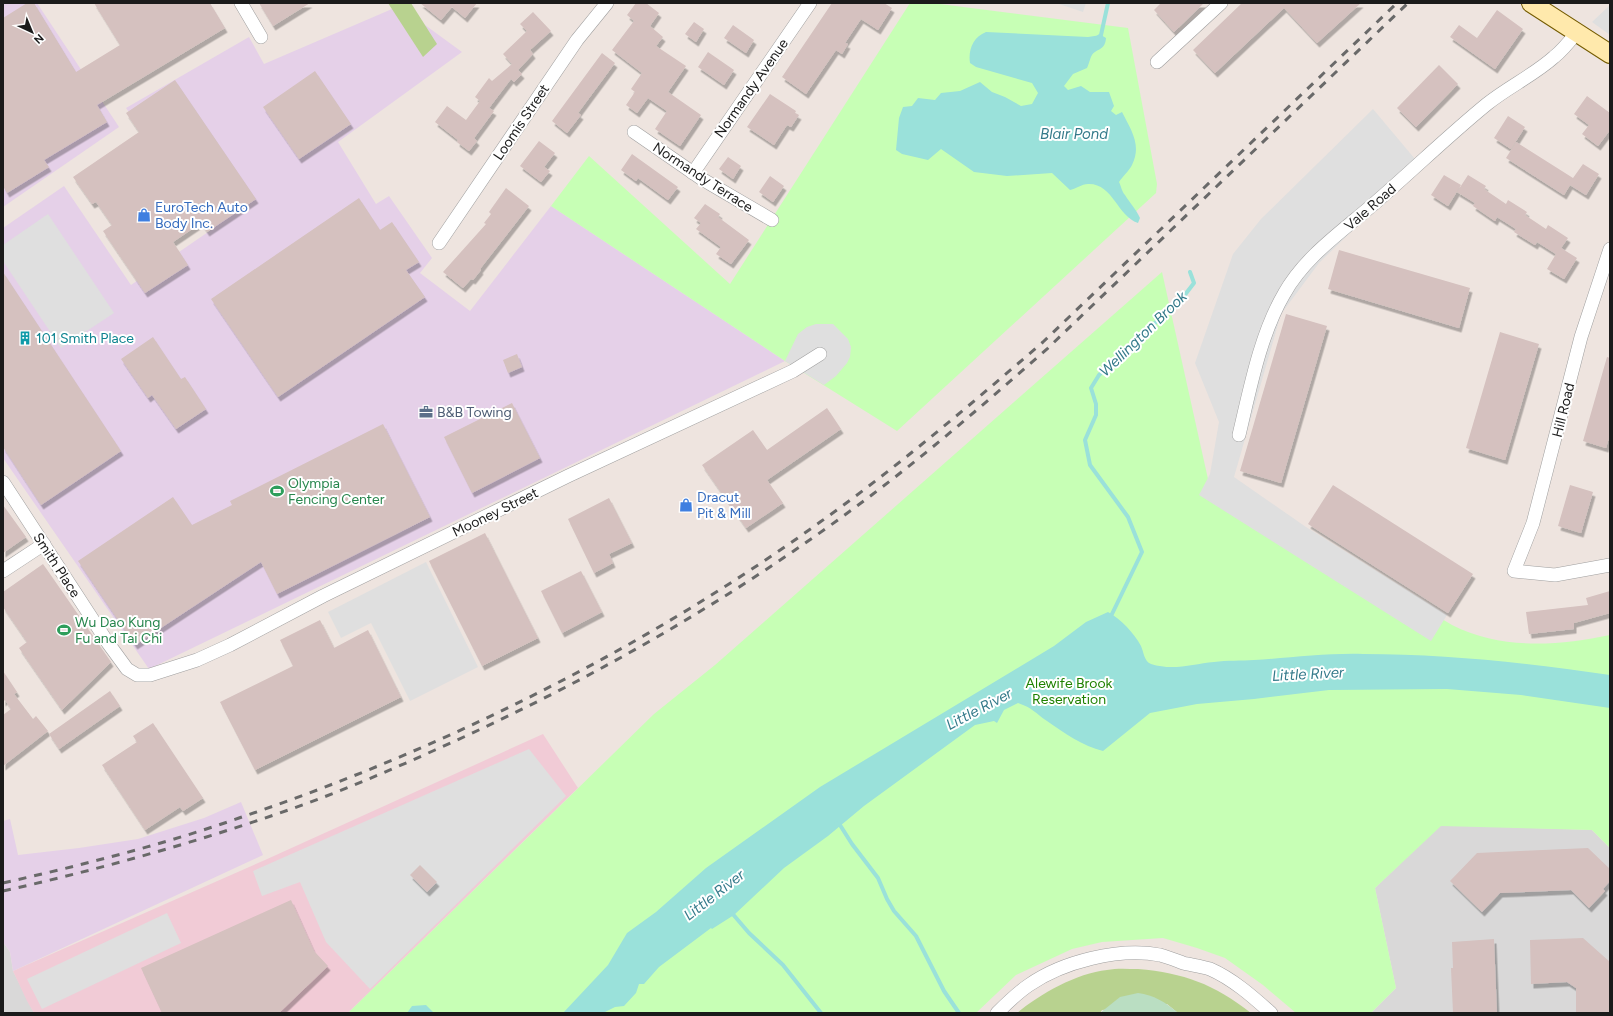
<svg xmlns="http://www.w3.org/2000/svg" width="1613" height="1016" font-family="Figtree,sans-serif">
<defs>
<filter id="shadow"><feDropShadow dx="2.5" dy="4.5" stdDeviation="0" flood-color="#0004"/></filter>
</defs>
<rect width="100%" height="100%" fill="#eee4df"/>
<g fill="#d9d8d8">
<path d="M1441,825L1592,830L1610,848V1013H1371L1396,988L1375,888Z"/>
<path d="M3,942L10,952L13,971L34,1013H3Z"/>
</g>
<path fill="#f1cbd6" d="M543,734L578,788L348,1013H34L27,1001L13,971L265,860Z"/>
<g fill="#e5d0e8">
<path d="M3,3H37L119,127L3,207Z"/>
<path d="M399,6L462,52L338,142L376,204L389,196L432,258L420,273L470,311L551,206L785,361L149,669L3,458V228L64,186L131,285L211,230L126,108L249,37L264,64Z"/>
<path d="M241,802L263,855L13,971L10,952L3,942V821L10,819L18,855L79,848L138,839L204,818Z"/>
</g>
<g fill="#b8d28f">
<path d="M388,3H411L437,44L423,57Z"/>
<path d="M1138,969C1184,973 1214,984 1251,1013H1178L1167,1004L1102,1010L1100,1013H1017C1040,994 1077,973 1107,970C1117,968 1128,969 1138,969Z"/>
</g>
<path fill="#badec2" d="M1138,993C1154,995 1165,1002 1178,1013H1100L1120,997Z"/>
<g fill="#c7ffb5">
<path d="M910,3H932L1128,28L1157,184L1156,193L897,431L785,361L551,206L589,156L730,284Z"/>
<path d="M1162,272L1208,479L1452,625C1502,650 1557,646 1610,635V848L1592,830L1441,826L1375,888L1396,988L1371,1013H1296L1263,985L1225,958L1197,948L1163,938L1102,942L1072,949L1016,975L976,1013H348L654,714L715,665Z"/>
</g>
<g fill="#dfdfdf">
<path d="M1056,3H1086L1083,12Z"/>
<path d="M1610,5V35L1592,22Z"/>
<path d="M1373,109L1420,165L1319,263L1281,314L1234,477L1306,527L1447,615L1431,641L1199,495L1210,474L1219,422L1195,363L1233,254L1261,219Z"/>
<path d="M48,214L114,313L61,348L3,261V245Z"/>
<path d="M816,324H833L848,339L851,347L850,357L847,363L836,376L824,385L785,361L798,334L807,327Z"/>
<path d="M426,562L478,667L410,701L371,623L341,638L328,612Z"/>
<path d="M529,749L566,796L370,989L326,942L300,882L262,896L253,871Z"/>
<path d="M167,913L181,943L42,1009L27,979Z"/>
</g>
<g fill="#9ae1da">
<path d="M986,32L1088,37L1101,35L1106,38C1105,51 1097,48 1092,55C1090,58 1089,64 1087,68L1073,74L1064,86L1068,90L1081,86L1090,92H1109L1114,106L1111,111L1116,115L1122,112C1131,130 1142,145 1132,165C1129,171 1123,176 1119,182C1121,186 1122,192 1125,195C1130,203 1136,209 1140,218L1138,223C1117,216 1113,183 1088,184C1082,184 1075,189 1070,190L1052,173L1007,176L974,172L941,149L928,160L902,154L896,150L899,118L903,107L912,106L918,98L935,100L941,93L960,91L980,82L992,92L1005,97L1021,106L1032,104L1038,93L1032,83L976,67L970,63C968,50 973,37 986,32Z"/>
<path d="M1108,612C1121,619 1134,633 1141,646C1144,653 1144,661 1151,664C1173,671 1193,664 1214,662C1227,660 1241,661 1254,660C1290,658 1326,653 1363,654C1446,654 1528,663 1610,675V708L1521,695L1447,689L1329,690L1254,699L1197,704L1150,713L1103,751C1083,746 1064,733 1047,721C1035,713 1033,708 1018,703L1004,710L997,723L994,721L975,725L864,806L828,836L784,868L734,915L712,929L711,928L659,967L644,984H639L636,993L624,1006L615,1007L603,1013H563L608,965L627,933L656,912L706,868L820,787L1054,646L1086,622Z"/>
<path d="M426,1005L434,1013H407L412,1006Z"/>
</g>
<g fill="none" stroke-linecap="round" stroke-linejoin="round">
<g stroke="#9ae1da" stroke-width="4">
<path d="M1097,38L1101,35L1108,3"/>
<path d="M1108,618L1112,614L1142,552L1128,517L1090,465L1085,440L1096,415V404L1091,388L1099,375L1184,296L1194,283L1190,272"/>
<path d="M836,823L840,825L852,844L878,878L887,899L894,911L916,936L944,991L959,1013"/>
<path d="M731,912L749,933L783,965L821,1013"/>
</g>
</g>
<g fill="#d5c1bf" filter="url(#shadow)">
<path d="M27,3H34L76,72L120,45L94,3H210L225,28L97,105L107,122L44,160L49,167L7,193L3,186V18Z"/>
<path d="M259,3H310L273,26Z"/>
<path d="M420,3H477L465,18L452,7L441,20Z"/>
<path d="M636,3H646L659,13L650,26L663,37L656,46L686,66L668,92L701,115L680,146L655,129L667,111L648,98L637,113L626,105L635,92L631,89L642,73L612,50L634,21L627,15Z"/>
<path d="M832,3H884L892,8L878,30L861,19L845,43L848,44L842,54L836,50L806,94L782,77Z"/>
<path d="M1161,3H1204L1174,32L1154,10Z"/>
<path d="M1242,3H1361L1317,43L1284,8L1215,73L1193,50Z"/>
<path d="M1497,10L1523,29L1495,69L1450,37L1459,25L1477,38Z"/>
<path d="M533,12L551,31L530,50L533,54L518,70L522,74L514,82L511,79L489,108L494,111L474,138L477,141L469,151L457,142L458,140L435,122L447,106L466,120L480,101L475,97L489,78L492,81L512,64L503,54L527,31L520,24Z"/>
<path d="M694,22L704,29L696,42L685,34Z"/>
<path d="M733,25L754,40L746,53L724,38Z"/>
<path d="M708,52L734,70L724,85L698,67Z"/>
<path d="M602,53L615,63L578,113L581,115L567,133L552,121Z"/>
<path d="M1439,65L1458,84L1416,127L1397,108Z"/>
<path d="M315,71L351,124L299,159L263,107Z"/>
<path d="M175,80L256,199L207,232L201,223L173,242L188,265L145,293L103,231L112,225L96,202L92,204L73,177L139,132L126,113Z"/>
<path d="M770,94L796,111L795,113L799,115L791,127L787,125L774,145L747,127Z"/>
<path d="M1587,96L1610,113V130L1598,146L1582,134L1589,125L1574,114Z"/>
<path d="M1508,116L1525,127L1511,149L1494,138Z"/>
<path d="M539,141L555,153L544,167L550,171L541,182L520,166Z"/>
<path d="M1516,142L1573,178L1583,164L1599,174L1586,195L1570,185L1564,195L1506,158Z"/>
<path d="M632,154L678,187L668,200L638,178L636,181L621,170Z"/>
<path d="M728,157L741,166L733,179L719,169Z"/>
<path d="M1444,175L1461,185L1448,206L1431,195Z"/>
<path d="M1468,175L1486,186L1484,189L1506,204L1508,200L1527,212L1525,215L1546,229L1548,225L1568,238L1561,248L1577,258L1564,279L1547,269L1556,254L1537,242L1535,245L1514,232L1516,229L1497,217L1495,221L1473,206L1475,203L1457,192Z"/>
<path d="M770,176L784,186L773,202L759,192Z"/>
<path d="M506,188L529,206L480,269L481,270L473,280L471,279L463,288L443,272L486,224L484,223L491,214L489,212Z"/>
<path d="M359,198L380,230L392,222L419,262L406,270L425,297L278,397L211,299Z"/>
<path d="M705,204L720,214L718,217L749,240L731,264L716,254L721,247L696,229L701,223L694,218Z"/>
<path d="M1339,250L1470,288L1459,328L1328,289Z"/>
<path d="M3,272L121,451L41,505L3,447Z"/>
<path d="M1286,314L1327,326L1281,483L1240,471Z"/>
<path d="M1500,332L1539,344L1505,460L1466,448Z"/>
<path d="M153,337L181,379L185,377L206,409L176,429L152,395L148,398L121,359Z"/>
<path d="M517,354L522,367L508,373L503,360Z"/>
<path d="M1607,357L1610,358V434L1606,448L1583,441Z"/>
<path d="M512,403L540,458L472,493L444,437Z"/>
<path d="M827,408L841,429L767,480L783,503L746,528L702,465L753,430L767,450Z"/>
<path d="M383,424L430,517L277,594L261,562L135,645L78,561L173,497L192,525L232,505L230,501Z"/>
<path d="M1333,485L1473,574L1448,613L1308,524Z"/>
<path d="M1570,485L1593,492L1581,533L1558,526Z"/>
<path d="M609,498L632,543L609,554L613,563L594,573L568,519Z"/>
<path d="M3,505L26,537L3,553Z"/>
<path d="M485,533L538,638L482,666L429,561Z"/>
<path d="M43,564L111,662L62,710L19,648L27,642L3,607V592Z"/>
<path d="M581,571L602,612L562,633L541,591Z"/>
<path d="M1610,591V613L1574,623V629L1529,634L1526,612L1588,605L1586,598Z"/>
<path d="M320,620L334,648L368,630L401,697L255,770L220,702L293,666L280,640Z"/>
<path d="M3,671L17,692L14,694L33,719L36,716L48,731L3,766V715L11,709L5,700L3,702Z"/>
<path d="M110,691L120,706L59,749L49,734Z"/>
<path d="M153,723L203,798L183,811L180,807L145,830L102,765L137,742L133,736Z"/>
<path d="M1588,848L1610,869V881L1603,889L1605,891L1589,908L1571,890L1500,893L1482,912L1450,881L1477,853Z"/>
<path d="M420,865L437,882L427,892L410,875Z"/>
<path d="M291,900L314,951L328,966L279,1013H162L141,968Z"/>
<path d="M1583,938L1610,962V1013H1576V988L1567,982L1531,984L1530,940Z"/>
<path d="M1494,939L1497,1013H1453L1451,968H1453L1452,942Z"/>
</g>
<g fill="none" stroke-linecap="round" stroke-linejoin="round">
<g stroke="#9f9f9f" stroke-width="14">
<g id="street">
<path d="M241,3L261,37"/>
<path d="M1157,62L1221,3"/>
<path d="M634,132L702,179L772,220"/>
<path d="M693,173L810,3"/>
<path d="M439,243L577,40L607,3"/>
<path d="M1610,249L1581,337L1533,523L1514,571L1555,575L1610,565"/>
<path d="M1239,435C1250,389 1260,335 1284,294C1305,256 1344,230 1376,202C1413,170 1449,135 1487,104C1508,87 1534,75 1554,57C1563,50 1570,41 1577,32"/>
<path d="M3,482L108,643L127,669L137,675H150L197,660L230,645L323,596L568,476L793,371L820,354"/>
<path d="M3,571L44,544"/>
<path d="M997,1013C1007,1003 1017,993 1029,985C1062,962 1119,947 1160,955C1168,957 1175,960 1183,963C1191,965 1201,966 1210,969C1233,979 1253,997 1271,1013"/>
</g>
</g>
<g stroke="#745b00" stroke-width="20">
<path id="secondary" d="M1531,3L1610,54"/>
</g>
<use href="#street" stroke="#fff" stroke-width="13"/>
<use href="#secondary" stroke="#ffe9ac" stroke-width="18"/>
<g stroke="#696969" stroke-width="3" stroke-dasharray="8 8" stroke-linecap="butt">
<path d="M3,883C82,865 162,845 239,818C443,749 640,651 816,525C895,469 969,406 1043,342L1397,3"/>
<path d="M3,891C106,868 208,839 308,803C351,787 393,769 435,750C590,681 738,596 873,494C934,448 991,398 1048,348L1408,3"/>
</g>
</g>
<defs>
<g id="shop-bare" transform="scale(1.08)"><path d="M-5-2.5h2.3a2.7 3.5 0 0 1 5.4 0H5L5.5 6h-11ZM-1.5-2.5h3a1.5 2.3 0 0 0-3 0Z" fill="#3f7fe0" stroke="#fff" stroke-width="2.5" paint-order="stroke"/></g>
<g id="building-bare" transform="scale(1.08)"><path d="M-4-6H4V6H1V3H-1V6H-4ZM-2.5-4.3h1.7v1.8h-1.7ZM.8-4.3h1.7v1.8H.8ZM-2.5-1h1.7V.8h-1.7ZM.8-1h1.7V.8H.8Z" fill="#0f9aa8" stroke="#fff" stroke-width="2.5" paint-order="stroke"/></g>
<g id="office-bare" transform="scale(1.08)"><path d="M-6-3h4V-5.5h4V-3h4V5H-6ZM-1-4.5V-3h2v-1.5ZM-6 0V1H6V0Z" fill="#5c6f8a" stroke="#fff" stroke-width="2.5" paint-order="stroke"/></g>
<g id="stadium-bare" transform="scale(1.08)"><path d="M0-5a6.5 5 0 1 0 0 10a6.5 5 0 1 0 0-10ZM-3.5-1.8h7v3.6h-7Z" fill="#2e9e5b" stroke="#fff" stroke-width="2.5" paint-order="stroke"/></g>
</defs>
<g fill-rule="evenodd">
<use href="#shop-bare" x="144" y="215"/>
<use href="#building-bare" x="25" y="338"/>
<use href="#office-bare" x="426" y="412"/>
<use href="#stadium-bare" x="277" y="491"/>
<use href="#shop-bare" x="686" y="505"/>
<use href="#stadium-bare" x="64" y="630"/>
</g>
<g text-anchor="middle" stroke-width="4" stroke-linejoin="round" paint-order="stroke">
<g font-size="14" fill="#1b1b1b" stroke="#fff">
<text transform="translate(751 88) rotate(-55)" y="5">Normandy Avenue</text>
<text transform="translate(521 122) rotate(-56)" y="5">Loomis Street</text>
<text transform="translate(703 177) rotate(33)" y="5">Normandy Terrace</text>
<text transform="translate(1370 207) rotate(-41)" y="5">Vale Road</text>
<text transform="translate(1563 410) rotate(-76)" y="5">Hill Road</text>
<text transform="translate(495 512) rotate(-26)" y="5">Mooney Street</text>
<text transform="translate(57 565) rotate(57)" y="5">Smith Place</text>
</g>
<g font-size="14" fill="#366cbe" stroke="#fff" text-anchor="start">
<text x="155" y="212">EuroTech Auto<tspan x="155" dy="16">Body Inc.</tspan></text>
<text x="697" y="502">Dracut<tspan x="697" dy="16">Pit &amp; Mill</tspan></text>
</g>
<g font-size="14" fill="#0d838f" stroke="#fff" text-anchor="start">
<text x="36" y="343">101 Smith Place</text>
</g>
<g font-size="14" fill="#4e5e75" stroke="#fff" text-anchor="start">
<text x="437" y="417">B&amp;B Towing</text>
</g>
<g font-size="14" fill="#27864d" stroke="#fff" text-anchor="start">
<text x="288" y="488">Olympia<tspan x="288" dy="16">Fencing Center</tspan></text>
<text x="75" y="627">Wu Dao Kung<tspan x="75" dy="16">Fu and Tai Chi</tspan></text>
</g>
<g font-size="14" fill="#1f8101" stroke="#fff">
<text x="1069" y="688">Alewife Brook<tspan x="1069" dy="16">Reservation</tspan></text>
</g>
<g font-size="15" font-style="italic" fill="#347a8a" stroke="#fff">
<text x="1074" y="139">Blair Pond</text>
<text transform="translate(1143 334) rotate(-44)" y="5">Wellington Brook</text>
<text transform="translate(1308 674) rotate(-3)" y="5">Little River</text>
<text transform="translate(979 709) rotate(-28)" y="5">Little River</text>
<text transform="translate(714 895) rotate(-38)" y="5">Little River</text>
</g>
</g>
<rect width="1613" height="1016" fill="none" stroke="#1b1b1b" stroke-width="8"/>
<g transform="translate(32 32) rotate(136)" stroke="#ffffff" stroke-width="3" paint-order="stroke">
<path d="M0-3L7 15L0 10L-7 15Z" fill="#1b1b1b"/>
<text y="-6" font-size="11" font-weight="bold" text-anchor="middle" fill="#1b1b1b">N</text>
</g>
</svg>
